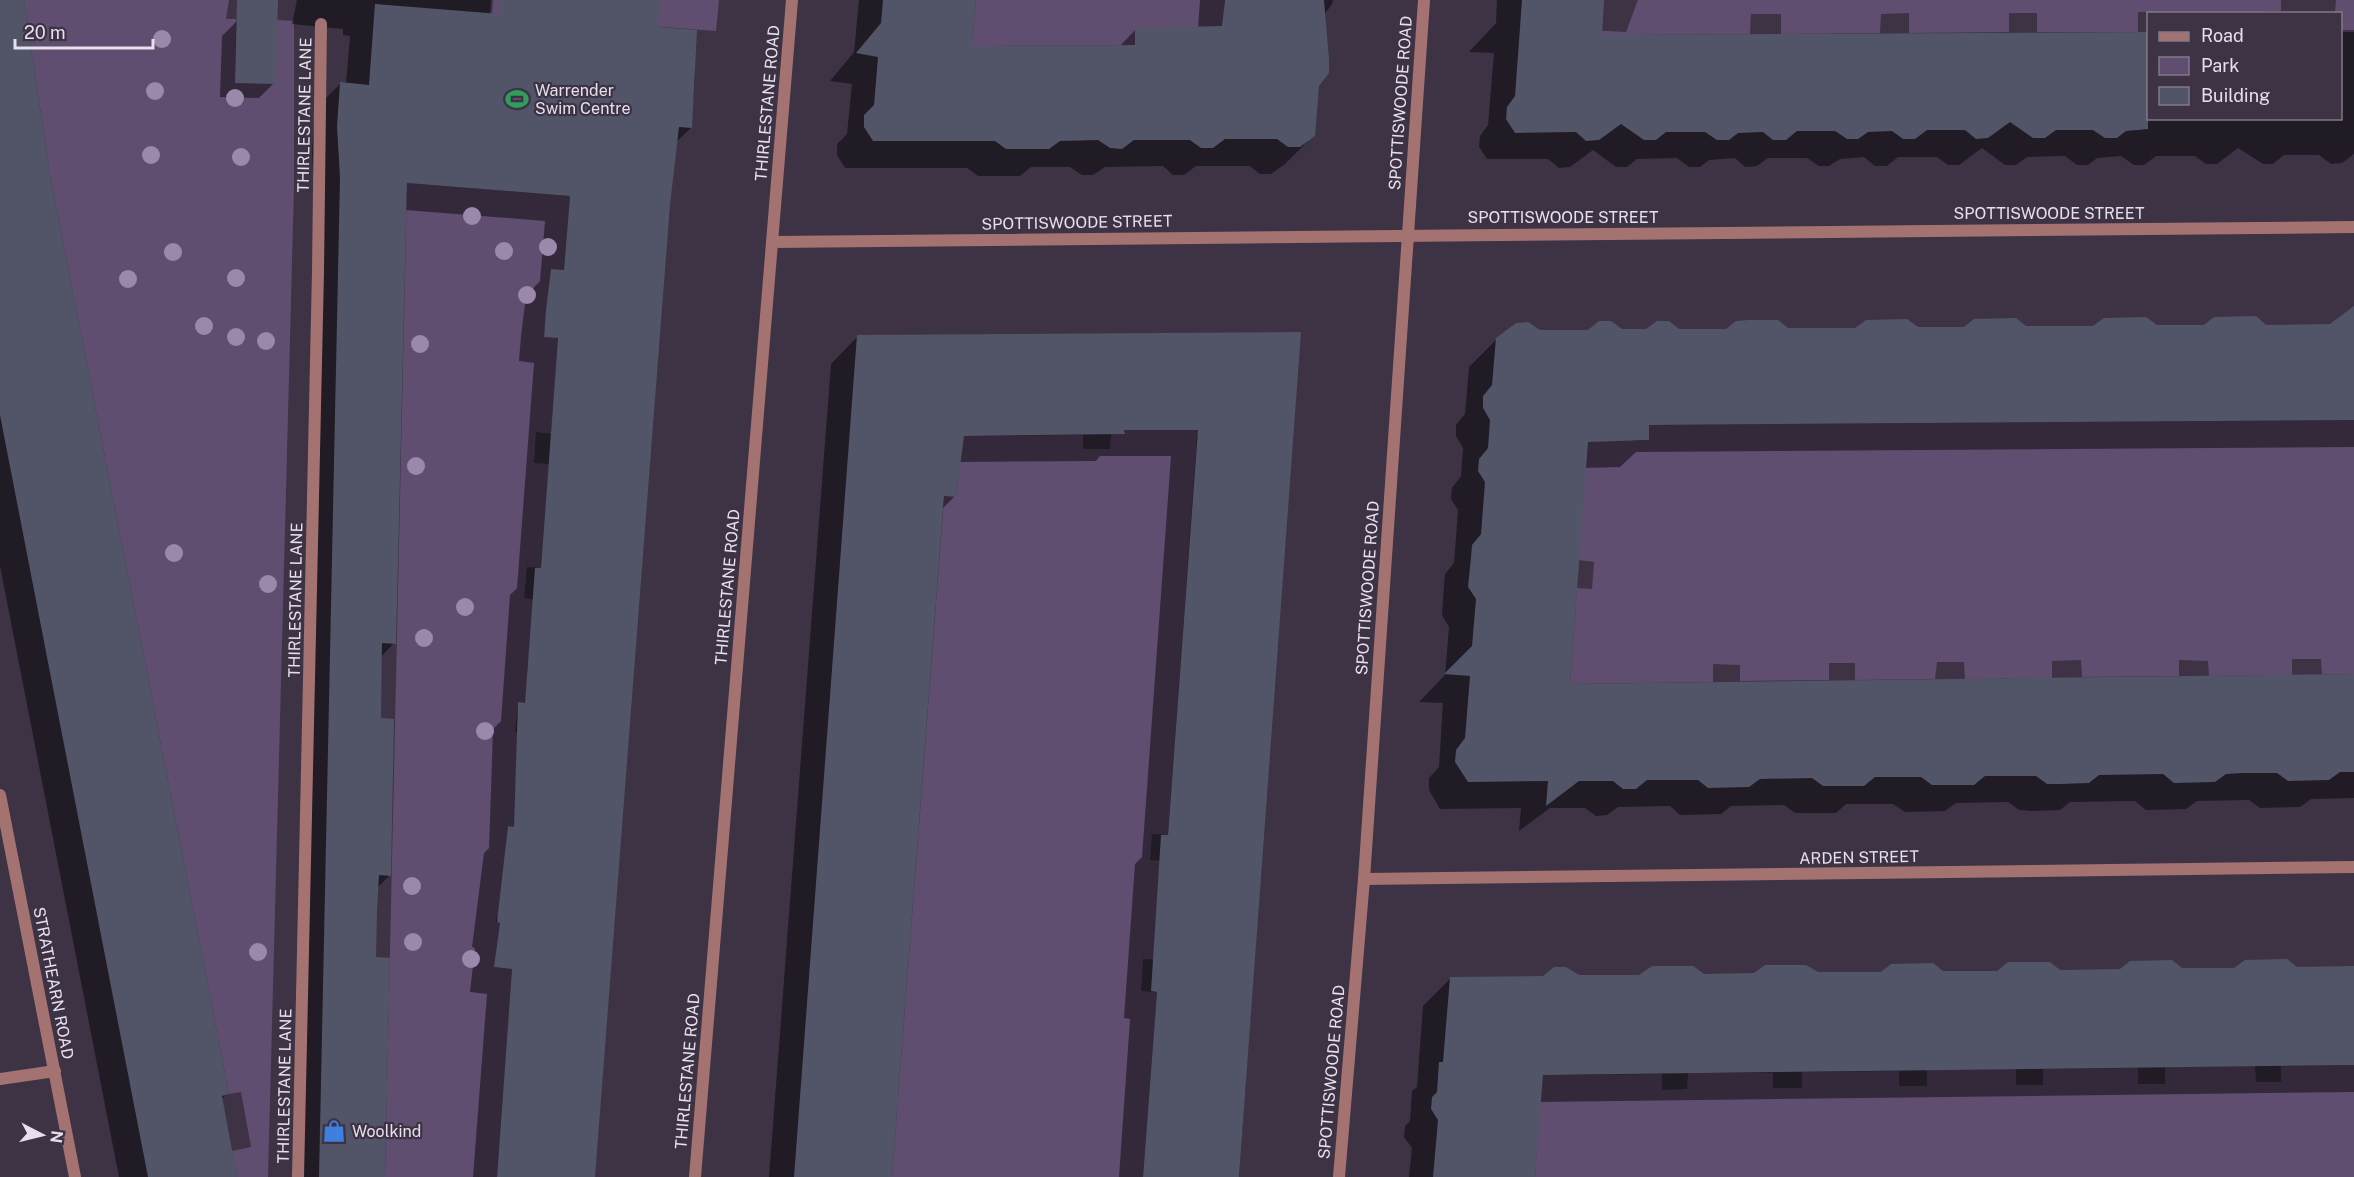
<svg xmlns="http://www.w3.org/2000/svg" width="2354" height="1177" font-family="'Public Sans',sans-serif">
<rect width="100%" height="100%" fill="#3d3345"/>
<g fill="#604e70">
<path d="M24,0H229L226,19H236L235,83L277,20L294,21V186L268,1177H237L232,1151L251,1147L241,1092L229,1094L50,175Z"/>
<path d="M493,0L659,2L660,0H719L716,31L492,14Z"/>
<path d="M976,0H1225L1223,23L1233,44L1159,28H1136L1135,45L984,46L970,64Z"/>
<path d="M1638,0H2281V11H2265L2264,13L2138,12V32H2037V13H2009V32L1909,33V13L1881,14L1880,33L1781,34V14H1751L1750,34L1635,35L1634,52L1589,30L1626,32Z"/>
<path d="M2336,0H2354V30H2341L2340,14L2335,13Z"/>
<path d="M407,183L570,196L564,270L551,269L544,336L558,338L551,434L536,432L534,463L549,464L541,568L527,567L524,598L539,600L528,661L527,675L531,703H518L515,732L530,734L515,795V803L524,804L523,828L508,827L506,843L516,917L497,916L496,922L516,924L494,967L512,969L497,1177H385Z"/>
<path d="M950,420L968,436L1083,435V449H1110L1111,434H1124V430L1195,423L1202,433L1197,437L1168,835L1152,834L1150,860L1166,861L1159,960L1143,959L1141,991L1157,992L1143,1177H892L944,499V496L956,497L958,481Z"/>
<path d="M2354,420V674H2322L2321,659H2292V675L2209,676L2208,661L2179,660V676L2082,677L2081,660L2052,661V678L1965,679L1964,662H1937L1935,679L1855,680V663H1829V680L1740,681V665L1713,664V682L1570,684L1577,588L1592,589L1594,562L1578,560L1575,426L1635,441L1649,440V425Z"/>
<path d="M1543,1058H1552L1566,1075L1662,1074V1090L1687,1089L1688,1073H1773V1088H1802V1072L1899,1071V1086H1927V1070L2016,1069V1085H2043V1069L2138,1068V1084H2165V1067L2255,1066L2256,1082H2281V1066L2354,1065V1177H1535Z"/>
</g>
<g fill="#0007">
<path d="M0,0H23L48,175L227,1094L221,1100L236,1177H119L0,566Z"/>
<path d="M297,0H491L490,15L549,20L551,0H659L656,28L695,76L691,128L676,142L669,205L594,1177H473L487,994L470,992L475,948L472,947L484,853L489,848L493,729L501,721L510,595L517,588L534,363L519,361L521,336L526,296L540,281L545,221L405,210L394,643L380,658L379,720L390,875L377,888L374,958L383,1177H294L315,203L312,153L315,109L340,84H346L350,36L343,35V29L292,24Z"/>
<path d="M859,0H974L970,48L1119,47L1136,29L1198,28L1200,0H1333L1332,4L1324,15L1313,136L1285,164L1271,174H1260L1250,166H1196L1184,175H1173L1163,166L1105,167L1093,175H1082L1070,167H1031L1020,176H978L967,168H845L837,155V144L847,134L852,84L830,81L854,52Z"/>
<path d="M1497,0H1603L1600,37L2148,33V118H2340V32H2354V154L2342,163L2331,164L2319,155H2284L2273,164H2263L2238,148L2217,164H2206L2195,156H2156L2144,165H2134L2121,156L2097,158L2088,165H2077L2065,156L2027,157L2016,165H2005L1982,148L1959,165H1948L1937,157H1898L1887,166H1875L1864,157L1840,159L1829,166H1819L1807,158H1768L1757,166L1745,167L1735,158L1709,160L1700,167H1689L1677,158L1637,159L1627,167H1616L1593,150L1570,167L1559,168L1548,159H1487L1479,147L1480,136L1488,125L1494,53L1469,52L1496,23Z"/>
<path d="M237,21L274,83L259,98L220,97L222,36Z"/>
<path d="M2354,317V447L1636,452L1620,467L1584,468L1568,686L2354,676V798L2311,799L2300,807L2260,808L2249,800L2197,801L2186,809L2146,810L2135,801L2070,802L2060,810L2032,811L2019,810L2008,802L1956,803L1945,811L1905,812L1893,804H1846L1836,813H1795L1784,805L1731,806L1721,814L1680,815L1670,806L1618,807L1607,815L1596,816L1585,808H1550L1519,831L1521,808L1440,809L1429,790V778L1439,767L1443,703L1419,702L1445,675L1449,627L1442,615L1444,585L1445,574L1454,563L1458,510L1451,499L1452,488L1461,476L1463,448L1456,436V425L1465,414L1469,367L1497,339L1540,332L2330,326Z"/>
<path d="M1299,333L1239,1177H1119L1130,1019L1124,1018L1135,864L1142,857L1171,456H1100L1096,461L959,462L955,496L941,510L890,1177H769L831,364L858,336Z"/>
<path d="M2354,968V1092L1539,1102L1533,1177H1409L1412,1148L1404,1137L1405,1126L1410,1121L1412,1091L1417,1087L1423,1006L1451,978Z"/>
</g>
<g fill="#525468">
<path d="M0,0H24L50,175L229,1094L222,1096L237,1177H148L0,415Z"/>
<path d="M237,0H278L276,84L235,83Z"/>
<path d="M501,0H660L658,27L697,30L692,128L679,127L670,205L595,1177H497L512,969L494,967L500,923L497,922L508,826L514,827L518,702L525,703L535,568H541L558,338L544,337L546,310L551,269L564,270L570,196L407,183L396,644L382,643L381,718L394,719L391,876L379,875L377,910L376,957L390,958L385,1177H319L340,177L337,127L340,82L369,85L375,4L500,14Z"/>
<path d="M883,0H976L972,46L1135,45V28L1222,26L1225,0H1324L1329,59V73L1319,86L1315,136L1300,147H1288L1277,139H1225L1213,148H1201L1190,140H1134L1122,149L1110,148L1098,140L1060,141L1049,149H1006L995,141H873L864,127V115L874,105L878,57L856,53L881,23Z"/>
<path d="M1522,0H1604L1602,35L2148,32V129L2126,131L2117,138H2105L2093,130H2056L2045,138H2033L2010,122L1988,138L1976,139L1965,130H1927L1915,139H1903L1892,131L1868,132L1858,139H1847L1835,131H1797L1786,140H1773L1763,132L1738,133L1729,140H1717L1705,132H1666L1656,140H1644L1621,124L1599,140L1586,141L1576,132L1515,133L1506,119L1507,107L1515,96Z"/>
<path d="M2354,306V420L1649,425V440L1588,442L1570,684L2354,674V772H2340L2329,780L2288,781L2277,773H2243L2226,774L2215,782L2174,783L2163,774L2099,775L2089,783L2060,784H2047L2036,776H1985L1974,785H1932L1921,777H1875L1864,786H1823L1812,778L1760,779L1749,787L1708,788L1698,780H1647L1636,789H1623L1613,781H1579L1546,806L1548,781L1468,782L1455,762L1456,750L1465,738L1470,676L1444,674L1472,646L1476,599L1468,587L1471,557L1472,545L1481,534L1485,482L1478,471L1479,459L1488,448L1490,420L1483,408V396L1492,385L1496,338L1516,323L1528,322L1540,330H1588L1599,321H1611L1622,329H1646L1657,321H1669L1679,329H1726L1736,321L1748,320H1778L1788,328H1855L1866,320L1907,319L1918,327H1964L1974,319L2016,318L2026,326H2093L2104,318L2146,317L2157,325H2204L2214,317L2256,316L2266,325L2330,324Z"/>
<path d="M1301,332L1239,1177H1143L1157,992L1151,991L1161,835H1168L1198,430H1124L1125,434L964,436L956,497L944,496L892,1177H794L857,335Z"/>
<path d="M2287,959L2297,967L2354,966V1065L1543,1075L1535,1177H1433L1438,1120L1431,1109L1432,1097L1437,1092L1439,1062H1443L1450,977L1543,976L1554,967H1566L1579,975H1639L1652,966H1693L1704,974L1754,973L1765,965H1806L1818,972H1881L1891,964L1933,963L1943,971H1997L2008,962H2050L2060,970L2120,969L2130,961L2172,960L2182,968H2234L2245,960Z"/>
</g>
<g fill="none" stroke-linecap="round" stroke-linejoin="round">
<path stroke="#a47371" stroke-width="12" d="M0,1079L55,1071"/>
<g stroke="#a47371" stroke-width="12">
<path d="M772,242L2354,227"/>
<path d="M1364,879L2354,867"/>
<path d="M298,1177L318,271L321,24"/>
<path d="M695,1177L792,0"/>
<path d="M1339,1177L1364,879L1424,0"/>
</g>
<path stroke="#a47371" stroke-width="12" d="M0,795L75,1177"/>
</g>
<g fill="#9a89aa">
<circle cx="162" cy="39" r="9"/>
<circle cx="155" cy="91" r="9"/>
<circle cx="235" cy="98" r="9"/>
<circle cx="151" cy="155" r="9"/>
<circle cx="241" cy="157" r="9"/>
<circle cx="472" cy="216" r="9"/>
<circle cx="548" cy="247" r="9"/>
<circle cx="504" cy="251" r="9"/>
<circle cx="173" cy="252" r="9"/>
<circle cx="236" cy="278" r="9"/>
<circle cx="128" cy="279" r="9"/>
<circle cx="527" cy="295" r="9"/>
<circle cx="204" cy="326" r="9"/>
<circle cx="236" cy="337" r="9"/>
<circle cx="266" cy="341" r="9"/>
<circle cx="420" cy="344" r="9"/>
<circle cx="416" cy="466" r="9"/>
<circle cx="174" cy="553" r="9"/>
<circle cx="268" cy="584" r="9"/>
<circle cx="465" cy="607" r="9"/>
<circle cx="424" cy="638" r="9"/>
<circle cx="485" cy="731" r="9"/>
<circle cx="412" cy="886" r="9"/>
<circle cx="413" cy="942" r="9"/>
<circle cx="258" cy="952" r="9"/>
<circle cx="471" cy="959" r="9"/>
</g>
<defs>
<g id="stadium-bare" transform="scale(1.8)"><path d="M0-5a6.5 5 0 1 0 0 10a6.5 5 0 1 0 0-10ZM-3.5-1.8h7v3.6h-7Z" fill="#2e9e5b" stroke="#3d3345" stroke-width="2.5" paint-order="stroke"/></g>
<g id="shop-bare" transform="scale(1.8)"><path d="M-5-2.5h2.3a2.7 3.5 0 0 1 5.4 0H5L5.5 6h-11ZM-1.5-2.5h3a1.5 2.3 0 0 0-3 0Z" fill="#3f7fe0" stroke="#3d3345" stroke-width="2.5" paint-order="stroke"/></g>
</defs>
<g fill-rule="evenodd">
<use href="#stadium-bare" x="517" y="99"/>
<use href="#shop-bare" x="334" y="1131"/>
</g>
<g text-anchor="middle" stroke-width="4.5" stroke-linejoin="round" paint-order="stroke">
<g font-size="16" fill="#e6e0ec" stroke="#3d3345" text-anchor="start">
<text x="535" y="96">Warrender<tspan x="535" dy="18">Swim Centre</tspan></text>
<text x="352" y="1137">Woolkind</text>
</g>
<g font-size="16" fill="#e6e0ec" stroke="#3d3345">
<text transform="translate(767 103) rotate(-85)" y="6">THIRLESTANE ROAD</text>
<text transform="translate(1400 103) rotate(-86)" y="6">SPOTTISWOODE ROAD</text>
<text transform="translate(304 115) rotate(-89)" y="6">THIRLESTANE LANE</text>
<text x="2049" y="219">SPOTTISWOODE STREET</text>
<text x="1563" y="223">SPOTTISWOODE STREET</text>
<text transform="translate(1077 222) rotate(-1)" y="6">SPOTTISWOODE STREET</text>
<text transform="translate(727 587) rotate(-85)" y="6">THIRLESTANE ROAD</text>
<text transform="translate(1367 588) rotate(-86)" y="6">SPOTTISWOODE ROAD</text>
<text transform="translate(295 600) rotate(-89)" y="6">THIRLESTANE LANE</text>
<text transform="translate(1859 857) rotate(-1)" y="6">ARDEN STREET</text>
<text transform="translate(54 983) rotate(79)" y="6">STRATHEARN ROAD</text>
<text transform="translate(687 1071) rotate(-85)" y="6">THIRLESTANE ROAD</text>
<text transform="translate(1331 1072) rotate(-85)" y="6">SPOTTISWOODE ROAD</text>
<text transform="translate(284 1086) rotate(-89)" y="6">THIRLESTANE LANE</text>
</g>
</g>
<rect x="2147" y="12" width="195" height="108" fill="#3d3345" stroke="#817888" stroke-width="1.5"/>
<rect x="2159" y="32" width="30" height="9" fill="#a47371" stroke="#817888" stroke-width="1.5"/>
<text x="2201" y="42" font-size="18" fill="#e6e0ec">Road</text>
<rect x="2159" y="57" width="30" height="18" fill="#604e70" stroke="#817888" stroke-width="1.5"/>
<text x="2201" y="72" font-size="18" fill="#e6e0ec">Park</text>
<rect x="2159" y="87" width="30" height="18" fill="#525468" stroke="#817888" stroke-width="1.5"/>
<text x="2201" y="102" font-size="18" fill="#e6e0ec">Building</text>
<g transform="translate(42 1135) rotate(97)" stroke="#3d3345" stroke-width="4.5" paint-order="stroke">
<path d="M0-4.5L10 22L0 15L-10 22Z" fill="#e6e0ec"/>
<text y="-9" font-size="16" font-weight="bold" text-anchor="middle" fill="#e6e0ec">N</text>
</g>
<path d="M15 39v9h138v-9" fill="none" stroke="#e6e0ec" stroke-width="3"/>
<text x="24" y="39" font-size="18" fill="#e6e0ec" stroke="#3d3345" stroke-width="4.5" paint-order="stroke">20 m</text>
</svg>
